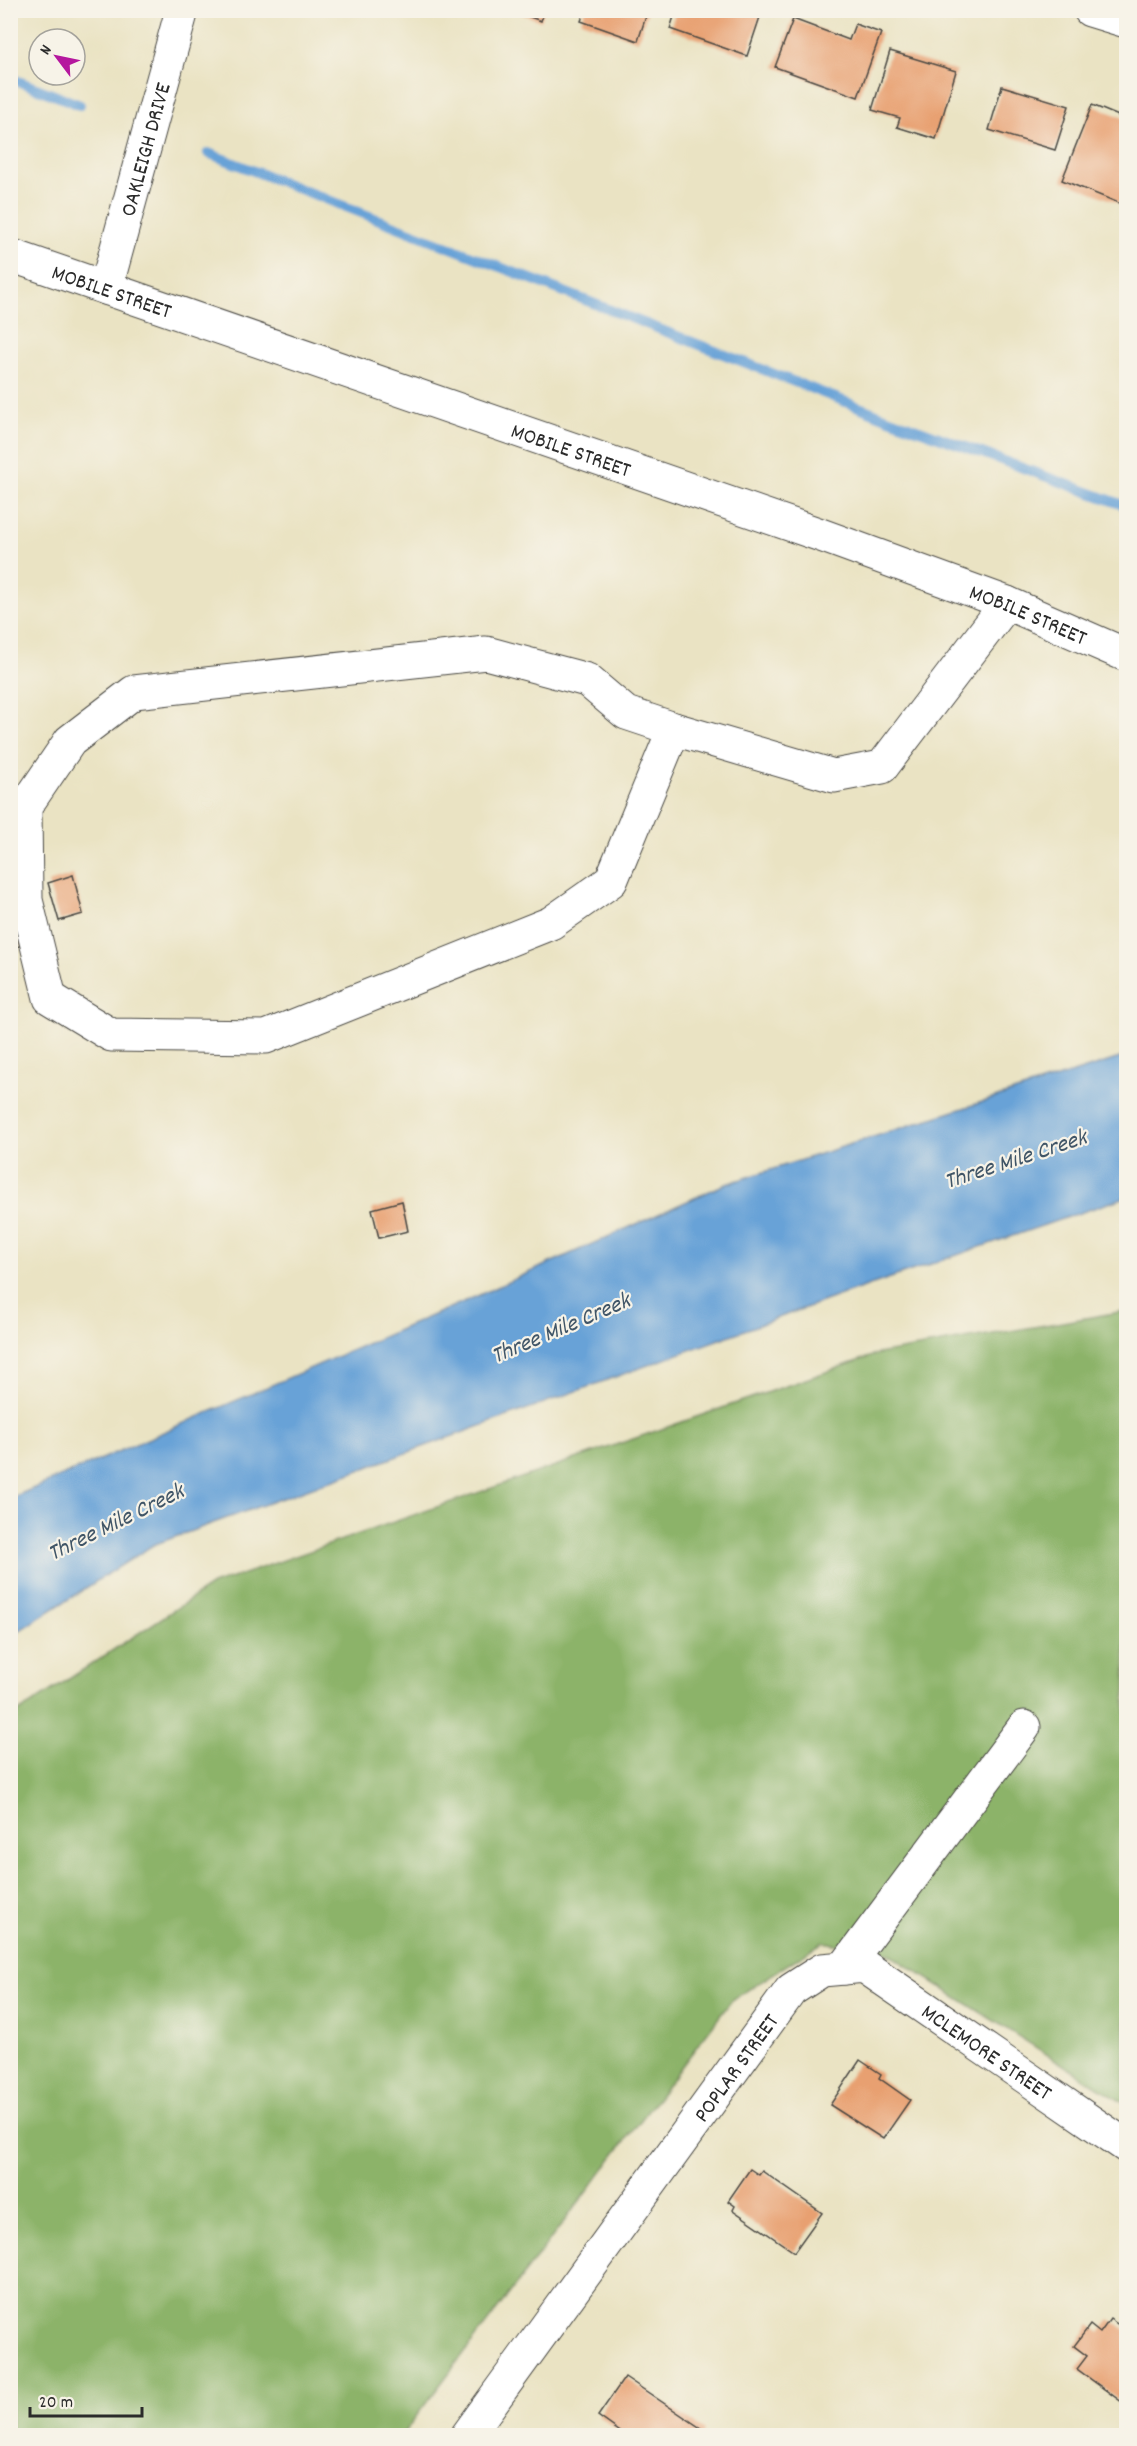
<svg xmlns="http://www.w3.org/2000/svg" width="1137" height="2446" font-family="Dekko,sans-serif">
<rect width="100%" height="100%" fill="#f7f3e8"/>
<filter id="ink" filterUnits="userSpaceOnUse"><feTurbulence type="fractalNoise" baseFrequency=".0167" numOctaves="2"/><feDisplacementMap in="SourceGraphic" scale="12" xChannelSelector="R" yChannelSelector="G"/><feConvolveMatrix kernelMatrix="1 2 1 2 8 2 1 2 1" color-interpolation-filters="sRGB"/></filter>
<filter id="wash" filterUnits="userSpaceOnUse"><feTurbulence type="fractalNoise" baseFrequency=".008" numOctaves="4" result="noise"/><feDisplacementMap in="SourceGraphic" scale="24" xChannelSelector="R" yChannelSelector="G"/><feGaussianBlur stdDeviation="1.35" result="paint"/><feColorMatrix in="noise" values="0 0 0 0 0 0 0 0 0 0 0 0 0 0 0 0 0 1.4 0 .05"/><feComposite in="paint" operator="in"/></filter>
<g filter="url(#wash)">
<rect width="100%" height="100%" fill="#eae3c3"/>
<path fill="#8cb369" stroke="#5c6f4a" stroke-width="1.5" d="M1126,1311L1125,2104L887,1953L823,1942L732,2000L402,2435L11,2436V1717L212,1585L878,1354Z"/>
<path fill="#67a2d7" stroke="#496681" stroke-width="1.5" d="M1126,1056V1197L841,1295L153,1545L11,1636V1500L18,1495L477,1296L723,1185Z"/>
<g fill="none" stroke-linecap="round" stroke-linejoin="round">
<g stroke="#67a2d7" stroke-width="10">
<path d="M10,78L80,105"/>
<path d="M208,153L887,418L1126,506"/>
</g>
</g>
<g id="blocks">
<g fill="#e8a071">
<path d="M511,10H544L541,21Z"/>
<path d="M585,10H648L638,41L581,21Z"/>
<path d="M676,10H751L761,14L747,56L670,29Z"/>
<path d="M793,19L849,40L855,24L881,33L858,97L775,67Z"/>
<path d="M890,51L956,71L936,139L897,127L900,118L872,110Z"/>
<path d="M1002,86L1069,106L1055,150L989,130Z"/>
<path d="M1092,105L1126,119V206L1062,180Z"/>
<path d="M73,875L83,914L59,921L48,883Z"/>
<path d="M12,912L20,946L10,948V913Z"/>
<path d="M10,984L16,1004L10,1005Z"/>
<path d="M402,1201L408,1231L379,1238L372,1209Z"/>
<path d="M860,2060L881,2074L879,2078L910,2100L883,2139L830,2105Z"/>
<path d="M750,2169L759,2175L762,2171L822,2213L794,2252L733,2210L735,2206L728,2201Z"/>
<path d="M1110,2319L1126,2330V2405L1077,2369L1087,2356L1074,2346L1090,2325L1100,2333Z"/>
<path d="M625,2377L705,2431L702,2436H626L598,2416Z"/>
</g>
</g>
</g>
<g filter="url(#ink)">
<use href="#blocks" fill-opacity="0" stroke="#484742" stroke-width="1.5"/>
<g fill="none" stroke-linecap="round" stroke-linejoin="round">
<g stroke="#484742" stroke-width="35">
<g id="minor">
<path d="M1090,10L1126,21"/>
<path id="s1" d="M10,255L818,534L1007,603L1126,655"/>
<path id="s2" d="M106,288L182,10"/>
<path d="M486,653L587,680L626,713L674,729L611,881L551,923L266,1037L111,1035L50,998L26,900L25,807L70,741L134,692Z"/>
<path d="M674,729L834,776L882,767L1007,603"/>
<path id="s3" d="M844,1968L864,1966L1126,2146"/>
<path id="s4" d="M467,2436L791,1990L822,1970L844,1968L1024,1727"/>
</g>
</g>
<use href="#minor" stroke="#fff" stroke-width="33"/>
</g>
</g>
<g text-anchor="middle" stroke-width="4.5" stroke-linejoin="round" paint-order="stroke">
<g font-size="22" fill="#2b2b2b" stroke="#f7f3e8">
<text dy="8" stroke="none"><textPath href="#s2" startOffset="144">OAKLEIGH DRIVE</textPath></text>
<text dy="8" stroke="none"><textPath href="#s1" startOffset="108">MOBILE STREET</textPath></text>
<text dy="8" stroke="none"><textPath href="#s1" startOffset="594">MOBILE STREET</textPath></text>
<text dy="8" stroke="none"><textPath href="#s1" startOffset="1080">MOBILE STREET</textPath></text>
<text dy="8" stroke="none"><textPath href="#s3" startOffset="170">MCLEMORE STREET</textPath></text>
<text dy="8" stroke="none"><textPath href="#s4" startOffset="456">POPLAR STREET</textPath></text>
</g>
<g font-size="24" font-style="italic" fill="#405567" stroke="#f7f3e8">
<text transform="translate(1015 1158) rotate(-18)" y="8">Three Mile Creek</text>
<text transform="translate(560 1327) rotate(-23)" y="8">Three Mile Creek</text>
<text transform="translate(115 1521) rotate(-26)" y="8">Three Mile Creek</text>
</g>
</g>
<rect width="1137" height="2446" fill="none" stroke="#f7f3e8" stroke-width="36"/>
<g transform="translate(57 57) rotate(302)"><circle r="28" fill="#f7f3e8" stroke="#a5a39c" stroke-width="1.5"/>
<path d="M0-4.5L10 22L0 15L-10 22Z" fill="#b5179e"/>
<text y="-9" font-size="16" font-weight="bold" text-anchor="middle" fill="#2b2b2b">N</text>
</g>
<path d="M30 2407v9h112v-9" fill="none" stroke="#2b2b2b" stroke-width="3"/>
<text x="39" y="2407" font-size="18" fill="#2b2b2b" stroke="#f7f3e8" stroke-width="4.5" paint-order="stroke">20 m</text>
</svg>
